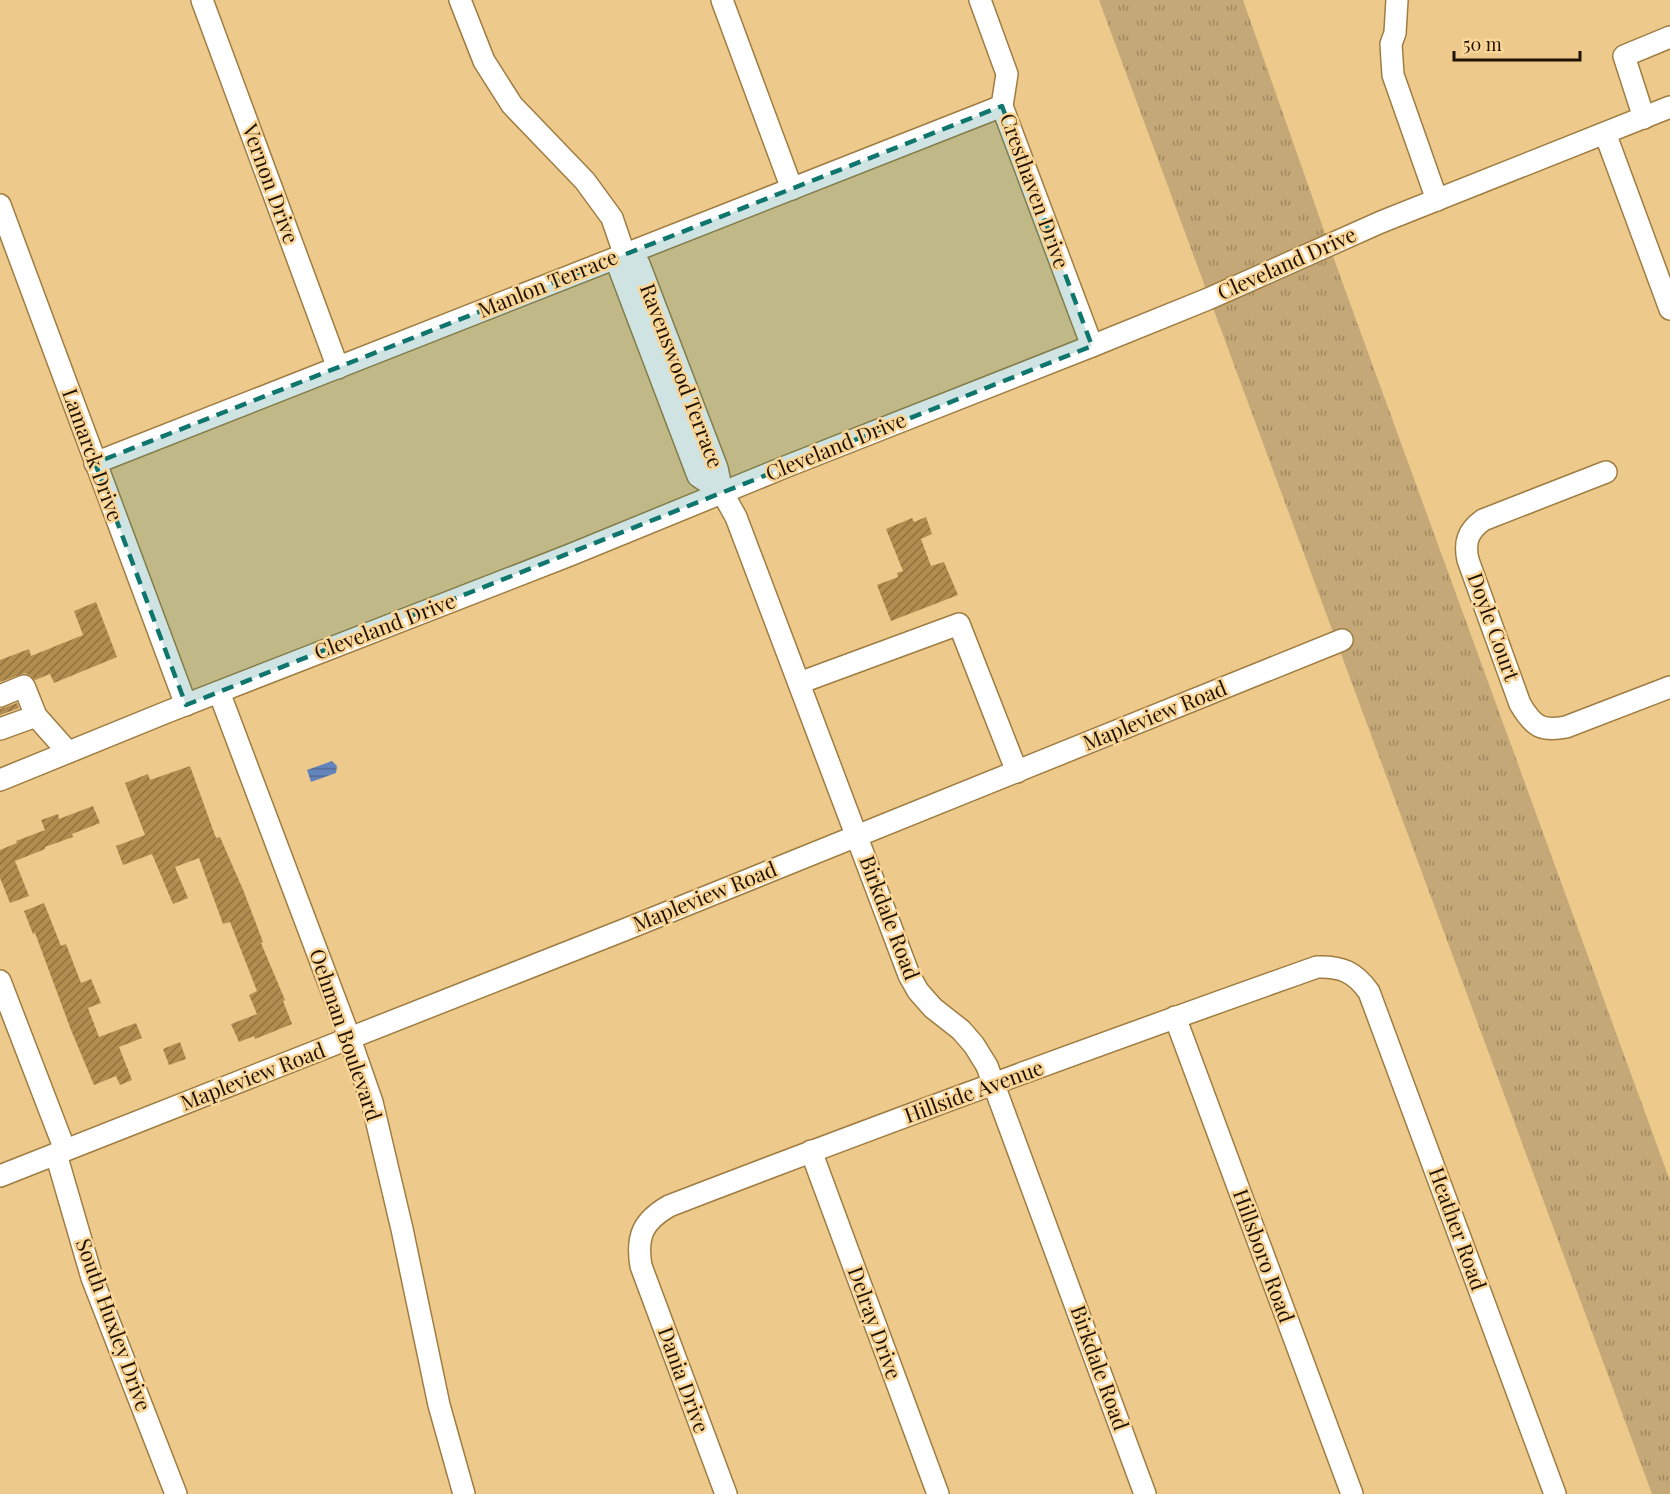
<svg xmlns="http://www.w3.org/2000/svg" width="1670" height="1494" font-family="'Playfair Display',serif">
<defs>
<pattern id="grass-tufts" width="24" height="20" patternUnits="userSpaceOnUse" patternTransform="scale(1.5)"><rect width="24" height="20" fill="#c5a877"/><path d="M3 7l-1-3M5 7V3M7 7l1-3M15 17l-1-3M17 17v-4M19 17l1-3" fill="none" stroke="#a0885f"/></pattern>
<pattern id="water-rules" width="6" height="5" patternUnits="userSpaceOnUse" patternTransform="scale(1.5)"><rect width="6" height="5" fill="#6384bb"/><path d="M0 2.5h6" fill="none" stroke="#516b96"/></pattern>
<pattern id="building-hatch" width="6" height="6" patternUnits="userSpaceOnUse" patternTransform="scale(1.5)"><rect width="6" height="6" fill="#b18d4f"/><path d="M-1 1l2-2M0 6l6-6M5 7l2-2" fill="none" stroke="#90723f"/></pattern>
</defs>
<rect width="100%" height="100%" fill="#edc98c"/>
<path fill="url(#grass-tufts)" d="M1099,0H1243L1339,273L1670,1181V1494H1652Z"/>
<path fill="url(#water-rules)" d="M332,761L337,766L336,773L311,782L307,770Z"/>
<g fill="url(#building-hatch)">
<path d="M926,517L932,534L921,539L931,566L944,562L958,595L891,621L877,585L898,577L897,573L903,571L886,529L912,518L914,522Z"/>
<path d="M96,602L117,657L54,683L50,674L35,680L31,676L25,673L0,682V660L29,649L31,656L83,635L74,611Z"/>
<path d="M17,703L19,708L0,715V709Z"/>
<path d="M190,766L216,838L220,837L244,892L263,942L261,943L285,1000L283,1001L292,1024L255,1039L254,1036L239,1042L231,1024L257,1014L249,995L257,991L230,922L223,924L199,858L175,867L188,898L173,904L152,854L123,865L116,846L145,835L125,783L148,774L150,780Z"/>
<path d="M93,806L100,823L72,834L73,837L45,847V849L15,861L29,896L10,903L0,878V850L17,843L16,841L45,830L41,820L58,814L59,819Z"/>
<path d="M44,903L61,946L66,944L81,983L91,979L101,1003L88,1008L99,1037L136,1023L142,1038L119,1047L132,1080L120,1085L116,1076L94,1085L71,1030L35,933L33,934L24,911Z"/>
<path d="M180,1042L186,1059L169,1065L163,1049Z"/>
</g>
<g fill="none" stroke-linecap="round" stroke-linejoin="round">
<g stroke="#9f7d42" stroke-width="24">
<g id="minor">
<path d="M202,0L338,368"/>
<path d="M460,0L484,61L512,105L585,181L612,218L624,253L619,268L698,476L722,492L736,517L909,975L918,991L933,1008L961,1030L974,1045L987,1066L1145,1494"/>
<path d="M722,0L792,189"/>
<path d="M980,0L1007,74L1002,106L1092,346"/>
<path d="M1397,0L1395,33L1391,44L1393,75L1437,200"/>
<path d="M1644,118L1624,56L1670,37"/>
<path d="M1605,133L1670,309"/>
<path d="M0,205L186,705"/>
<path d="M624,253L637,261L639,264L717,468L722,492"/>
<path d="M95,463L1002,106"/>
<path d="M1606,472L1483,520C1468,531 1464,542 1468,560L1520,704C1533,726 1541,732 1566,727L1670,687"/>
<path d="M799,683L959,624L1017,772"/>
<path d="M219,692L350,1039L372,1102L402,1229L439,1405L464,1494"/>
<path d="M0,696L24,686L36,716"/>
<path d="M0,729L36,716L68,752"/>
<path d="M0,780L167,712L570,555L785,467L1092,346L1208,299L1381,222L1670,107"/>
<path d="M0,981L65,1150"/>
<path d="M1175,1017L1352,1494"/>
<path d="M811,1151L938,1494"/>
<path d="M56,1154L92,1278L176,1494"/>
<path d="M0,1176L624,930L1342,640"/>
<path d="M726,1494L641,1266C636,1236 643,1221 669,1206C884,1123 1100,1044 1317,967C1341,966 1355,972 1369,992L1555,1494"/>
</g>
</g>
<use href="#minor" stroke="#fff" stroke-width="21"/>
</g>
<path fill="#0f766e" fill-opacity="0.2" stroke="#0f766e" stroke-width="4.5" stroke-dasharray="12 8" stroke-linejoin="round" d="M1002,106L1092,346L186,705L95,463Z"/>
<g text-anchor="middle" stroke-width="5" stroke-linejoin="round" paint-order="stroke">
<g font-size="21" fill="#201300" stroke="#fad699">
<text transform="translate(270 184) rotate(70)" y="7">Vernon Drive</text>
<text transform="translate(1034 191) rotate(70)" y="7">Cresthaven Drive</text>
<text transform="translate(1287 264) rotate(-24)" y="7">Cleveland Drive</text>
<text transform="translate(548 284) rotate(-22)" y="7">Manlon Terrace</text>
<text transform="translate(681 376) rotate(69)" y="7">Ravenswood Terrace</text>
<text transform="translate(836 447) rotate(-22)" y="7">Cleveland Drive</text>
<text transform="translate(92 455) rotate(70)" y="7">Lamarck Drive</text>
<text transform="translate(385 627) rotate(-21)" y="7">Cleveland Drive</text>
<text transform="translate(1493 627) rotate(70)" y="7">Doyle Court</text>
<text transform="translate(1155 716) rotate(-22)" y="7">Mapleview Road</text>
<text transform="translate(705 897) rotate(-22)" y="7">Mapleview Road</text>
<text transform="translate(889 918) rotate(69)" y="7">Birkdale Road</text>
<text transform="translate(345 1035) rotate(71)" y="7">Oehman Boulevard</text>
<text transform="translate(253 1077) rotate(-21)" y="7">Mapleview Road</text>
<text transform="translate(974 1092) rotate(-20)" y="7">Hillside Avenue</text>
<text transform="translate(1457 1229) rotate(70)" y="7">Heather Road</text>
<text transform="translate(1263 1256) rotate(70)" y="7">Hillsboro Road</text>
<text transform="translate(874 1323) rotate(70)" y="7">Delray Drive</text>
<text transform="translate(113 1325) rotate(70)" y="7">South Huxley Drive</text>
<text transform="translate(1099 1368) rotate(70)" y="7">Birkdale Road</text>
<text transform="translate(683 1380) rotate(70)" y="7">Dania Drive</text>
</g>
</g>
<path d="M1454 51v9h126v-9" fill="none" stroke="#201300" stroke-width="3"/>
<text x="1463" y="51" font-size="18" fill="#201300" stroke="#fad699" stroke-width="4.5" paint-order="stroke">50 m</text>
</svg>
